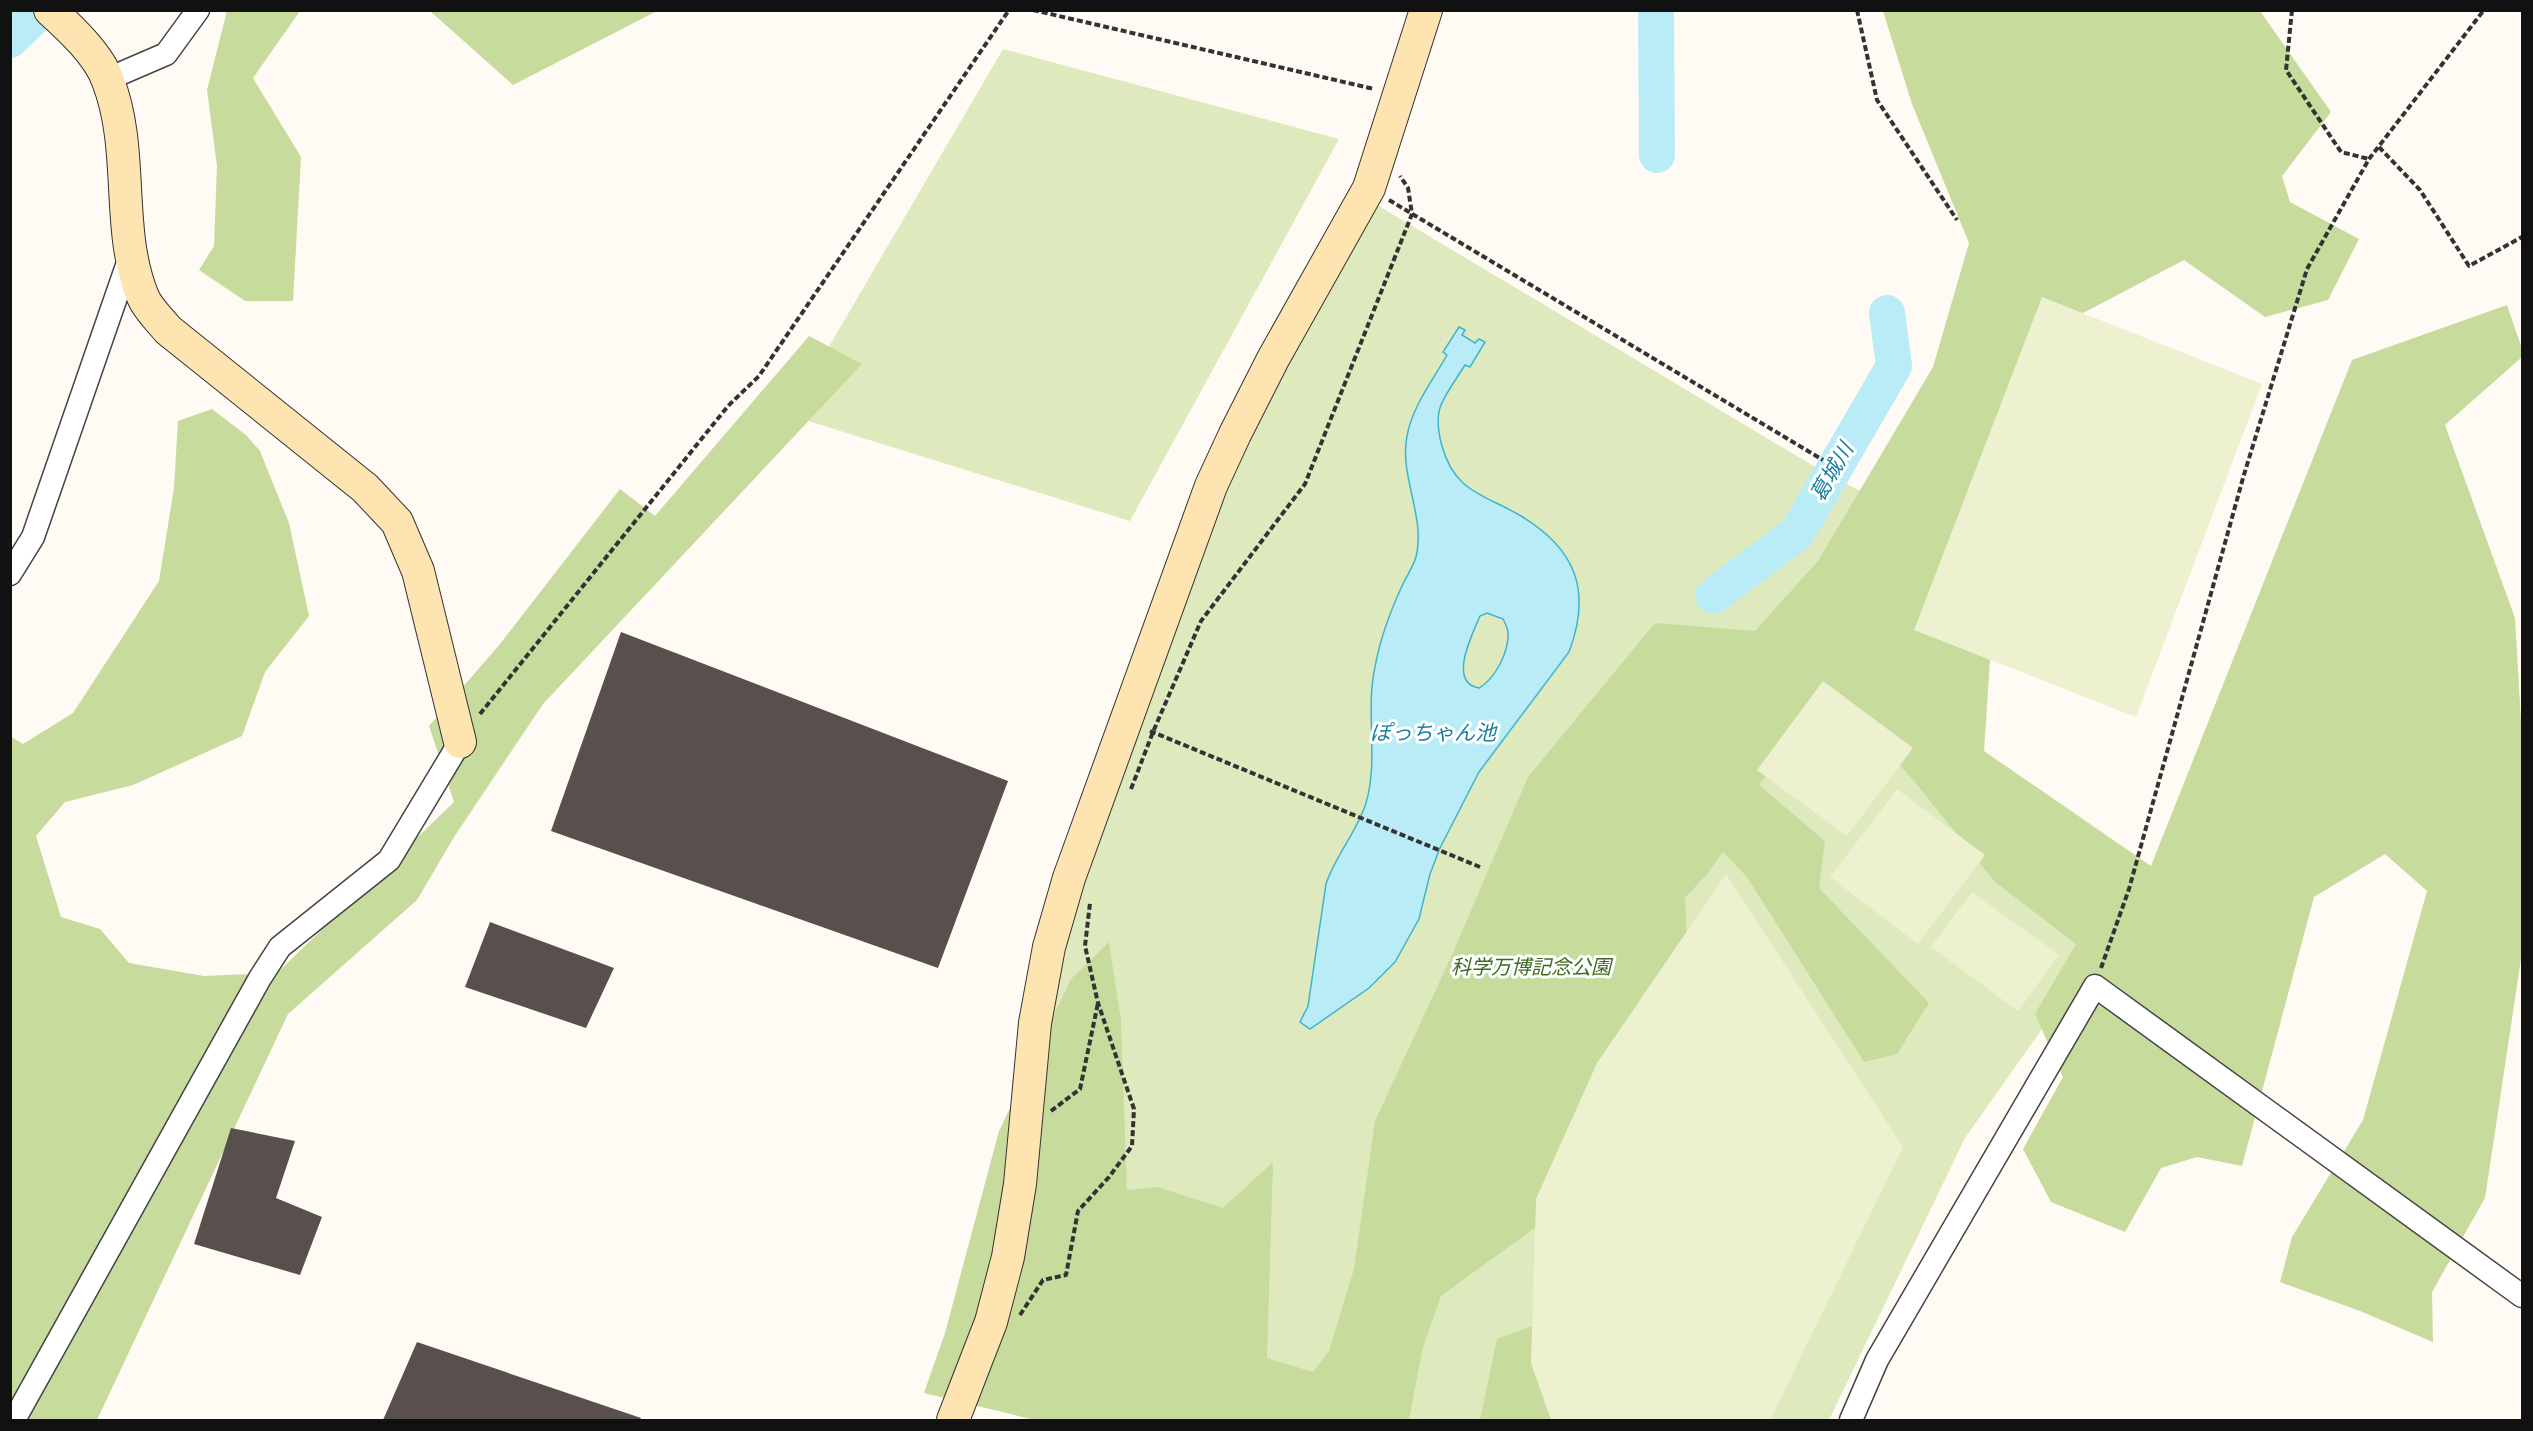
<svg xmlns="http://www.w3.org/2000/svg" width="2533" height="1431" font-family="'Crimson Pro','Noto Sans JP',serif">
<rect width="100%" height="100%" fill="#fffaf4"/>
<g fill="#deeabd">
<path d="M1003,49L1339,139L1130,521L789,415Z"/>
<path d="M1372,202L1817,468L1928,527L1935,759L2120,877L2088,964L1965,1138L1829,1420H1119L1016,1275L1057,952L1203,540L1265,398Z"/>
</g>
<g fill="#c6db9c">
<path d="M227,11H300L253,78L301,157L293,301H245L199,270L214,246L217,166L207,90Z"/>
<path d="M430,11H657L513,85Z"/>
<path d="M1883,11H2260L2331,112L2282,176L2290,202L2359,239L2328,300L2265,317L2184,260L2043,334L1924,605L1990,660L1984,751L2151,866L2352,360L2507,305L2522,349V357L2445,425L2515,618L2522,739V952L2485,1198L2432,1292L2433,1342L2360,1311L2280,1282L2292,1237L2363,1120L2427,891L2385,854L2314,897L2242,1166L2197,1157L2161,1168L2125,1232L2051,1202L2023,1149L2063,1077L2035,1014L2076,944L1995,882L1914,781L1835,690L1759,785L1825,841L1819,888L1929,1003L1897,1054L1864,1062L1747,877L1723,852L1708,873L1685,898L1689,984L1558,1211L1441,1296L1423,1347L1409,1420H1035L924,1393L945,1333L999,1131L1071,979L1109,942L1121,1021L1127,1190L1157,1187L1223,1208L1273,1162L1267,1358L1313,1372L1329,1351L1354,1269L1375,1121L1452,955L1528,777L1655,623L1755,631L1818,561L1933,367L1969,243L1912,104Z"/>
<path d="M809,336L862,364L543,704L454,837L417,900L288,1014L97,1420H11L10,736L23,744L73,713L159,581L174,488L178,421L212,409L246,435L260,451L289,523L309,616L265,672L242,736L133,785L65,802L36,836L61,917L100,929L129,963L204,976L277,973L454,802L429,726L500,644L620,489L655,516Z"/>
<path d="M1577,1310L1631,1420H1480L1497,1339Z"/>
</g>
<g fill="#edf1cf">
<path d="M2042,297L2262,384L2136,717L1914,630Z"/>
<path d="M1823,681L1913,748L1847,836L1757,770Z"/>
<path d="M1897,789L1985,855L1918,944L1830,877Z"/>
<path d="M1726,874L1903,1147L1770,1420H1551L1531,1363L1536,1199L1597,1063Z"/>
<path d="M1972,892L2059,955L2018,1011L1931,947Z"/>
</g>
<path fill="#b9ecf6" stroke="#40b3cd" stroke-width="1.5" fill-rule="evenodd" d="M1459,327L1465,330L1462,335L1475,343L1479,339L1485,342L1470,367L1465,365C1457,378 1447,391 1441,405C1436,418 1438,432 1442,446C1455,493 1484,494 1521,516C1576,549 1592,591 1569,652L1479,772L1440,848L1430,874L1419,919L1395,962L1369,988L1310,1029L1300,1022L1308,1006L1326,884C1335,856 1357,832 1366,803C1379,759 1365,712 1375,667C1380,639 1390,612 1402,586C1406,577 1413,567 1416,557C1426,517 1399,476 1407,436C1412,407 1433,380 1447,355L1443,352ZM1487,613L1503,619C1505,623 1508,628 1508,633C1509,652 1495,679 1479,688C1447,683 1473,633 1480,616Z"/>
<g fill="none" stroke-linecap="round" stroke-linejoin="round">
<g stroke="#b9ecf6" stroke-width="36">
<path d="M1656,10L1657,155"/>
<path d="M10,40L41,10"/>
<path d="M1713,596L1797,533L1894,366L1887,313"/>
</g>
</g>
<g fill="#594f4d">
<path d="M621,632L1008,781L938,968L551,831Z"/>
<path d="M490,922L614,968L586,1028L465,987Z"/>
<path d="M231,1128L295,1141L276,1198L322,1217L300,1275L194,1244Z"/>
<path d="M417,1342L641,1418L640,1420H383Z"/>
</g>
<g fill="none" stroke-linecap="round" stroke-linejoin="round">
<g stroke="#444" stroke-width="25">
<g id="street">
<path d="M108,79L166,54L198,10"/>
<path d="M10,574L33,537L131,254"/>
<path d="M14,1420L260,978L280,947L389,860L460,742"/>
<path d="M1851,1420L1877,1360L2095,986L2522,1296"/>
</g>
</g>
<g stroke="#333" stroke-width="34">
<g id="secondary">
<path d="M50,10C70,28 99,55 108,81C135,151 115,229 143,297C148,309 160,320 168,330L365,488L397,522L418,571L460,742"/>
<path d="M953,1420L991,1322L1008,1257L1020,1184L1035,1023L1049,947L1069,878L1211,486L1235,434L1273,359L1369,188L1426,10"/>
</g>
</g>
<g stroke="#333" stroke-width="4" stroke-dasharray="6 3" stroke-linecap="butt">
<path d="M1033,10L1374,89"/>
<path d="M1857,10L1877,100L1957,220"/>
<path d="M2292,10L2286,70L2341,152L2369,159"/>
<path d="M2379,147L2420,190L2469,266L2522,237"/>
<path d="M1389,200L1823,460"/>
<path d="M480,714L728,406L759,376L1009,10"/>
<path d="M1150,731L1480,867"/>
<path d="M1131,789L1153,732L1201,621L1305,484L1412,214L1408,188L1400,176"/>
<path d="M2101,968L2129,889L2243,478L2307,269L2369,159L2484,10"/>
<path d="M1051,1111L1080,1089L1098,1003"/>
<path d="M1020,1315L1043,1280L1066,1275L1078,1211L1109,1177L1132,1146L1134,1109L1098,1003L1085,946L1090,903"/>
</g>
<use href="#street" stroke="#fff" stroke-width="22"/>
<use href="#secondary" stroke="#fee4b0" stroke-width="32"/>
</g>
<g text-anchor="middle" stroke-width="6" stroke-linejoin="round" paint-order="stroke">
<g font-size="20" font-style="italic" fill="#3f6920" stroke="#fff">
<text x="1531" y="974">科学万博記念公園</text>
</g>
<g font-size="21" font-style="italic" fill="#197f9c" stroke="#fff">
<text transform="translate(1832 472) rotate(-60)" y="7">葛城川</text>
<text x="1433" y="740">ぽっちゃん池</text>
</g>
</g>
<rect width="2533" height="1431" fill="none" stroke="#111111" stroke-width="24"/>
</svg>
